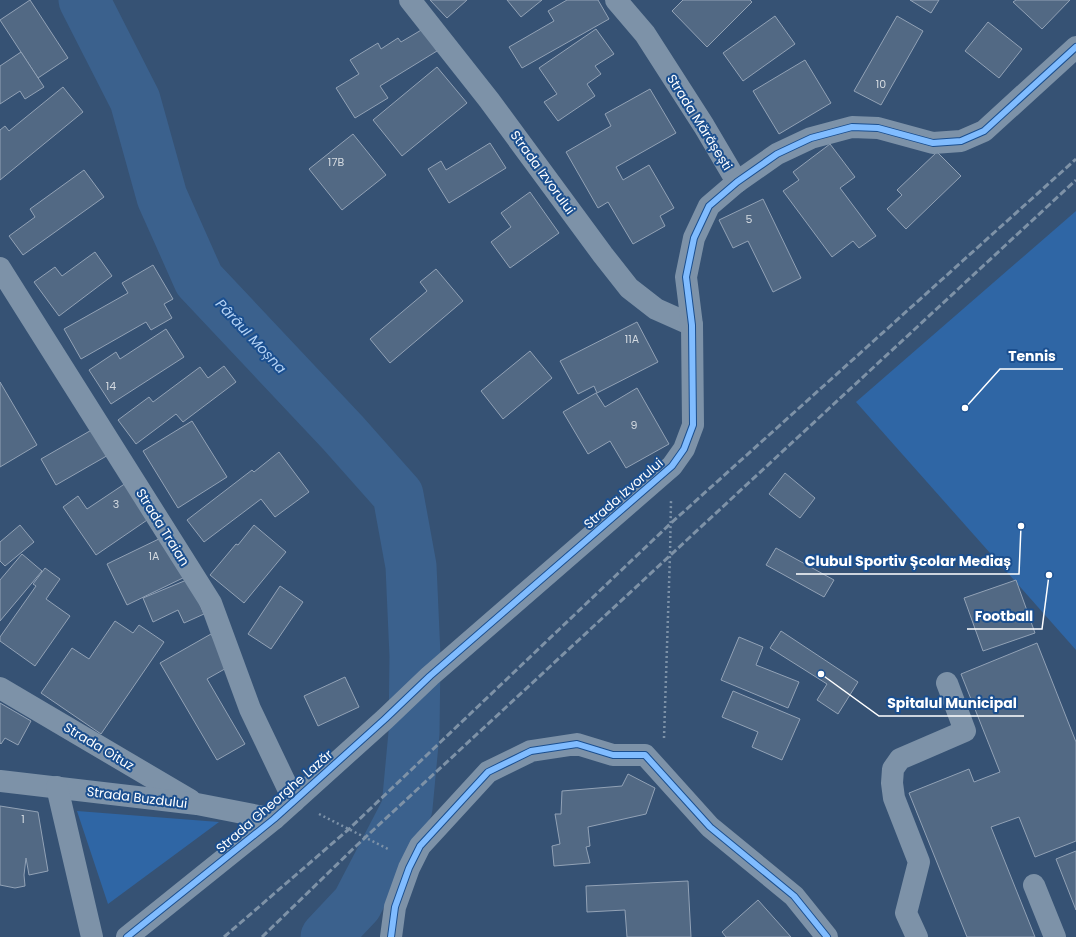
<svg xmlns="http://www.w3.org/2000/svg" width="1076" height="937" font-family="Poppins,sans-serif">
<rect width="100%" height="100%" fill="#365274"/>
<g fill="#2f66a5">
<path d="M1076,211V650L856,402Z"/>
<path d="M77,811L219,822L108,904Z"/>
</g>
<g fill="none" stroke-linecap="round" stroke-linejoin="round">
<path stroke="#3b618d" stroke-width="51" d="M84,0L135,100L162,197L199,280L343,433L398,495L411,566L415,656L414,733L407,808L357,904L326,937"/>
</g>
<g fill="#526984" stroke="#92a2b6">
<path d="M30,0L68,58L38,78L0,20Z"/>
<path d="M430,0H467L447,18Z"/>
<path d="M507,0H542L521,17Z"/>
<path d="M567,0H598L609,19L522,68L509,47L554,21L548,11Z"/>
<path d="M683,0H750L752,2L707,47L672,11Z"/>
<path d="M910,0H939L931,13Z"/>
<path d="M1016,0H1070L1042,29L1013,2Z"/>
<path d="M775,16L795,44L743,81L723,53Z"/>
<path d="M897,16L923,31L881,105L854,91Z"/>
<path d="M988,22L1022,49L999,78L965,51Z"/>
<path d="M423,29L437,51L380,86L388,98L355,118L336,88L359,74L350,60L378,43L381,49L398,38L401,42Z"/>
<path d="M596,29L614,54L595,66L601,74L587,84L595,96L558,121L544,102L557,94L539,68Z"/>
<path d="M21,52L44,87L25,99L20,91L0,104V66Z"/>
<path d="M805,60L831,103L779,134L753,91Z"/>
<path d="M437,67L467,103L402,156L373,120Z"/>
<path d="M63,87L83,112L0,180V130L5,126L9,131Z"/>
<path d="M650,89L676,133L616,167L623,180L649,165L674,208L660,216L665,226L633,244L608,202L598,208L566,152L611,126L605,114Z"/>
<path d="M353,134L386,175L342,210L309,169Z"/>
<path d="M490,143L506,168L449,203L428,169L441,161L446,170Z"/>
<path d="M830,144L855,177L840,188L876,236L859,248L853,241L832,257L783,191L799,180L793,172Z"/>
<path d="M937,152L961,176L906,229L887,209L902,195L897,190Z"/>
<path d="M84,170L104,197L23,255L9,236L35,217L30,209Z"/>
<path d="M530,192L559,233L510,268L491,242L511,227L501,213Z"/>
<path d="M763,199L801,278L773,292L748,241L733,248L719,220Z"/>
<path d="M95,252L112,276L59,316L34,282L55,267L62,276Z"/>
<path d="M153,265L173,299L164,304L172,318L151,330L146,322L81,359L64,329L128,293L122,283Z"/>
<path d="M436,269L463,301L390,363L370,339L427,291L420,282Z"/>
<path d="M637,322L658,362L597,393L594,386L578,394L560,361Z"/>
<path d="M166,329L184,357L111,404L89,370L116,352L120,359Z"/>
<path d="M530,351L552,378L503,419L481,391Z"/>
<path d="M224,366L236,382L183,422L176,414L136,444L118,420L149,397L153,402L200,367L208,378Z"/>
<path d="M0,382L37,445L0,467Z"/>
<path d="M637,388L669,444L626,468L610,441L588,454L563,412L596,393L605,407Z"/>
<path d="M192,421L227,477L178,508L143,451Z"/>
<path d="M95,428L110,454L56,485L41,459Z"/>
<path d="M279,452L309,492L275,517L261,499L204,542L187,520L252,470L254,472Z"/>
<path d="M785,473L815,498L800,518L769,494Z"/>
<path d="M129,481L153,516L96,555L63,507L78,496L87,509Z"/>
<path d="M20,525L34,542L5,566L0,561V542Z"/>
<path d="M254,525L286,552L244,603L210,575L236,544L238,545Z"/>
<path d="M165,536L185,577L127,605L107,564Z"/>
<path d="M776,548L834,580L824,597L766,565Z"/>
<path d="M22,554L42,571L0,621V580Z"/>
<path d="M45,568L60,579L46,599L70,616L35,666L0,641V637L36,586L33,584Z"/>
<path d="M189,579L204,614L184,623L178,610L153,622L143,598Z"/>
<path d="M1016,580L1035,633L983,651L964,598Z"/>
<path d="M280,586L303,602L271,649L248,634Z"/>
<path d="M115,621L133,633L139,625L164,642L101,734L41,693L72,648L89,659Z"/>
<path d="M781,631L858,682L838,714L817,700L827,684L770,648Z"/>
<path d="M211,634L230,666L207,679L245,744L217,760L160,663Z"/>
<path d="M739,637L763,647L756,665L799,682L788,708L721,680Z"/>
<path d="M1037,643L1076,742V841L1035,857L1019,817L991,827L1035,937H967L909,793L969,769L974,782L1000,772L961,674Z"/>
<path d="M345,677L359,707L318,726L304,696Z"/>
<path d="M733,691L800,719L782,760L752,747L758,732L722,717Z"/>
<path d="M0,703L31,721L18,745L5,738L1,744L0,743Z"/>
<path d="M628,774L655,788L646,814L588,827L590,846L586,847L590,863L554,866L552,846L560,844L555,814H561L562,791L622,786Z"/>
<path d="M0,806L38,812L48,871L29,875L26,858L24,875L25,886L15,888L0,885Z"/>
<path d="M1076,851V910L1056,859Z"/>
<path d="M688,881L691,937H627L625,910L587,912L586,886Z"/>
<path d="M758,900L791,937H726L722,932Z"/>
</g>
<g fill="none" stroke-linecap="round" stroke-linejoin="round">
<g stroke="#7d92a8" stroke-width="2.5" stroke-dasharray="2 3" stroke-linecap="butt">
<path d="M664,738L670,555L671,501"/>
<path d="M319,814L390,850"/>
</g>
<g stroke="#7d92a8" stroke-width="22">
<path d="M410,0L489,100L603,255L629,288L656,309L692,325"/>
<path d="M616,0L645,34L704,126L737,182"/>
<path d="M0,268L211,603L250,709L294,801"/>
<path d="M0,688L190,800"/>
<path d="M0,781L197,804L274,819"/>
<path d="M57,787L92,937"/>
<path d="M1034,885L1055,937"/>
<path d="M127,937L274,819L385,719L430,676L672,466L684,449L693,425L692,325L686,277L694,238L709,206L737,182L777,154L811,138L852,127L878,128L933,143L961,141L984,131L1076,47"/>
<path d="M391,937L395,907L409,868L420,846L488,772L531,751L577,744L613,755H645L710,827L794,896L827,937"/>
<path d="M917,937L906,913L919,862L894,798L892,783L893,769L900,759L965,731L947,683"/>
</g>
<g stroke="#7e92a7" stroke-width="3" stroke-dasharray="7 3" stroke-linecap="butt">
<path d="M224,937L349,829L670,524L1076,159"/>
<path d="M262,937L356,846L1076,180"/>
</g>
<g stroke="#1b4f8f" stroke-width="8">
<g id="cycleway">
<path d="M127,937L274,819L385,719L430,676L672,466L684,449L693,425L692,325L686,277L694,238L709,206L737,182L777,154L811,138L852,127L878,128L933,143L961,141L984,131L1076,47"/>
<path d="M391,937L395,907L409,868L420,846L488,772L531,751L577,744L613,755H645L710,827L794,896L827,937"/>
</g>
</g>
<use href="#cycleway" stroke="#80bcff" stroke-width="6"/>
</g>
<g text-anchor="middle" stroke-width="4" stroke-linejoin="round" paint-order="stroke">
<g font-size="11" fill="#d4dae0">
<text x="881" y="88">10</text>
<text x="336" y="166">17B</text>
<text x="749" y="223">5</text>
<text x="632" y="343">11A</text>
<text x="111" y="390">14</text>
<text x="634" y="429">9</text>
<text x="116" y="508">3</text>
<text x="154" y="560">1A</text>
<text x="23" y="823">1</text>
</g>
<g font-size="13" fill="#fff" stroke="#1b4f8f">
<text transform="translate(700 122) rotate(58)" y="5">Strada Mărășești</text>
<text transform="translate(543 172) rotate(54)" y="5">Strada Izvorului</text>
<text transform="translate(623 493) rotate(-41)" y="5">Strada Izvorului</text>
<text transform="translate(163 527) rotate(58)" y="5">Strada Traian</text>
<text transform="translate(99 746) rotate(31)" y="5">Strada Oituz</text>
<text transform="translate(137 797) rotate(7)" y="5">Strada Buzdului</text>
<text transform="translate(274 801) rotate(-41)" y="5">Strada Gheorghe Lazăr</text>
</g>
<g font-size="14" font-style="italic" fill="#b5d3f5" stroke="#1b4f8f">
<text transform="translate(251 336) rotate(47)" y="5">Pârâul Moșna</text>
</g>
</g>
<path fill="none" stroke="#fff" stroke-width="1.5" d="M965 408L1000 369H1063M1021 526L1019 574H796M1049 575L1042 629H967M821 674L879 716H1024"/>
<g fill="#fff" stroke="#1b4f8f" stroke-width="1.5">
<circle cx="965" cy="408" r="4"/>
<circle cx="1021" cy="526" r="4"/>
<circle cx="1049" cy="575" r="4"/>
<circle cx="821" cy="674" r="4"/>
</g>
<g font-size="14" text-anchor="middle" font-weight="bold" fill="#fff" stroke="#1b4f8f" stroke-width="4" stroke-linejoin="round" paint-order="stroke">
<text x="1032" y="361">Tennis</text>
<text x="908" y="566">Clubul Sportiv Școlar Mediaș</text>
<text x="1004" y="621">Football</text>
<text x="952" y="708">Spitalul Municipal</text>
</g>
</svg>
